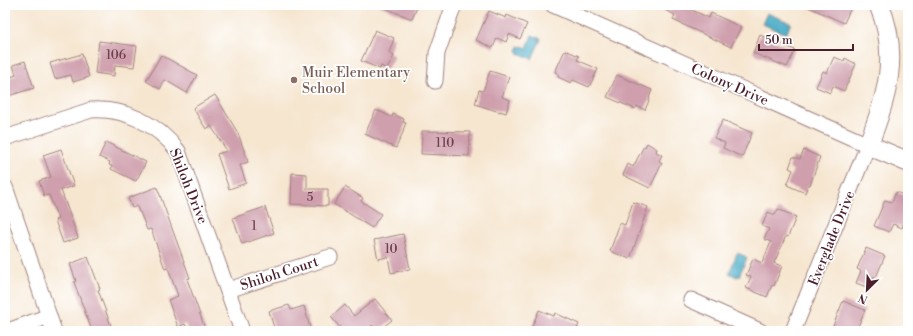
<svg xmlns="http://www.w3.org/2000/svg" width="913" height="336" font-family="'Libre Bodoni',serif">
<rect width="100%" height="100%" fill="#fff"/>
<filter id="ink" filterUnits="userSpaceOnUse"><feTurbulence type="fractalNoise" baseFrequency=".025" numOctaves="2"/><feDisplacementMap in="SourceGraphic" scale="8" xChannelSelector="R" yChannelSelector="G"/><feConvolveMatrix kernelMatrix="1 2 1 2 8 2 1 2 1" color-interpolation-filters="sRGB"/></filter>
<filter id="wash" filterUnits="userSpaceOnUse"><feTurbulence type="fractalNoise" baseFrequency=".012" numOctaves="4" result="noise"/><feDisplacementMap in="SourceGraphic" scale="16" xChannelSelector="R" yChannelSelector="G"/><feGaussianBlur stdDeviation="0.9" result="paint"/><feColorMatrix in="noise" values="0 0 0 0 0 0 0 0 0 0 0 0 0 0 0 0 0 1.4 0 .05"/><feComposite in="paint" operator="in"/></filter>
<g filter="url(#wash)">
<rect width="100%" height="100%" fill="#f6e6d0"/>
<g fill="#41a7c2" stroke="#466376">
<path d="M767,13L791,23L786,34L762,24Z"/>
<path d="M532,35L541,39L532,59L518,53L519,52L517,51L519,46L521,47L522,46L527,48Z"/>
<path d="M737,253L745,256L747,258L739,276L737,277L729,273Z"/>
</g>
<g id="blocks">
<g fill="#cf9fad">
<path d="M378,5H418L412,19Z"/>
<path d="M654,5H692L690,9L709,18L711,13L741,27L731,47L673,20L675,15Z"/>
<path d="M804,5H852L844,23Z"/>
<path d="M489,11L506,18L507,15L527,24L520,39L509,34L506,42L497,38L493,48L476,40Z"/>
<path d="M375,30L394,38L389,53L394,56L387,69L381,66L380,69L361,61Z"/>
<path d="M760,35L795,50L787,67L753,53Z"/>
<path d="M99,41L137,46L134,67L115,65L114,76L95,73Z"/>
<path d="M565,50L579,56L577,60L598,69L589,87L573,80L571,83L558,77L559,74L555,72Z"/>
<path d="M82,54L89,77L73,82L71,75L55,79L50,63Z"/>
<path d="M161,55L197,75L187,93L165,80L160,89L146,81Z"/>
<path d="M834,57L844,61L845,58L856,64L844,91L833,86L830,93L816,87L823,71L827,73Z"/>
<path d="M25,61L34,88L5,97V79L16,75L13,65Z"/>
<path d="M490,71L509,77L502,97L510,100L506,113L500,111V112L475,104L479,90L483,91Z"/>
<path d="M617,75L652,90L649,98H650L645,110L637,106L635,109L607,97Z"/>
<path d="M215,95L238,133L248,162L240,165L246,183L229,189L217,154L227,151L211,126L206,129L193,108Z"/>
<path d="M376,110L392,117L393,114L404,119L403,122L406,123L403,130H404L396,148L365,134Z"/>
<path d="M723,120L752,133L742,157L723,148L725,143L714,138Z"/>
<path d="M422,131L470,132L469,156L421,154Z"/>
<path d="M106,142L146,162L136,181L111,169L112,166L109,165L110,162L99,157Z"/>
<path d="M647,143L657,149L656,152L662,155L659,161L662,163L650,188L623,175L628,164L633,167L644,146L645,147Z"/>
<path d="M61,149L74,186L61,190L78,238L63,243L55,220L58,219L49,195L44,196L39,181L51,177L43,155Z"/>
<path d="M804,150L820,157L810,185H808L805,193L787,185L793,170L789,168L793,157L800,159Z"/>
<path d="M292,173L307,174V189H328V206L291,204Z"/>
<path d="M157,187L190,278L187,279L206,331H188L185,324L178,327L168,300L178,296L168,268L165,269L151,229L147,230L140,212H139L137,206L132,208L128,198Z"/>
<path d="M345,187L363,198L361,201L381,214L372,228L334,204Z"/>
<path d="M896,192L908,196V212L902,228L893,224L889,232L874,226L885,200L892,202Z"/>
<path d="M633,202L648,207L630,259L610,251L620,223L625,225Z"/>
<path d="M265,207L274,233L242,244L233,218Z"/>
<path d="M778,209L796,217L788,237L786,236L774,263L782,266L774,286L772,285L767,297L746,288L751,277L746,275L753,259L762,263L771,242L764,239L769,229L762,226L768,212L775,215Z"/>
<path d="M403,234L410,269L391,273L388,257L378,259L374,240Z"/>
<path d="M866,248L885,256L876,277L874,276L869,288L856,283L861,271L857,269Z"/>
<path d="M88,257L100,289L98,290L113,331H92L74,282L76,281L70,264Z"/>
<path d="M375,299L392,320L378,331L372,325L364,331H343L331,317L345,305L354,316Z"/>
<path d="M843,301L865,310L856,331H831Z"/>
<path d="M289,305L291,310L304,306L311,331H275L269,311Z"/>
<path d="M539,310L554,316L555,313L579,324L576,331H530Z"/>
</g>
</g>
</g>
<g filter="url(#ink)">
<use href="#blocks" fill-opacity="0" stroke="#a0827e" stroke-width="1"/>
<g fill="none" stroke-linecap="round" stroke-linejoin="round">
<g stroke="#a0827e" stroke-width="17">
<g id="minor">
<path d="M553,5L868,145L793,331"/>
<path d="M435,81L437,53L454,5"/>
<path d="M5,138L91,110C126,108 157,124 178,151L242,331"/>
<path d="M5,187L54,331"/>
<path d="M228,290L330,257"/>
<path d="M691,300L760,331"/>
<path d="M8,331L49,316"/>
</g>
</g>
<g stroke="#a0827e" stroke-width="21">
<path id="tertiary" d="M879,5C900,54 887,98 868,145L908,162"/>
</g>
<use href="#minor" stroke="#fff" stroke-width="15"/>
<use href="#tertiary" stroke="#fff" stroke-width="19"/>
</g>
</g>
<circle fill="#8d6e63" stroke="#fff" stroke-width="1.5" cx="294" cy="80" r="4"/>
<g text-anchor="middle" stroke-width="3.5" stroke-linejoin="round" paint-order="stroke">
<g font-size="12" fill="#6b3f4c">
<text x="116" y="59">106</text>
<text x="445" y="147">110</text>
<text x="310" y="201">5</text>
<text x="254" y="230">1</text>
<text x="391" y="253">10</text>
</g>
<g font-size="14" fill="#785e54" stroke="#fff" text-anchor="start">
<text x="302" y="77">Muir Elementary<tspan x="302" dy="16">School</tspan></text>
</g>
<g font-size="14" fill="#4a1f2b" stroke="#fff">
<text transform="translate(730 84) rotate(24)" y="5">Colony Drive</text>
<text transform="translate(189 186) rotate(68)" y="5">Shiloh Drive</text>
<text transform="translate(831 238) rotate(-68)" y="5">Everglade Drive</text>
<text transform="translate(279 273) rotate(-18)" y="5">Shiloh Court</text>
</g>
</g>
<rect width="913" height="336" fill="none" stroke="#fff" stroke-width="20"/>
<g transform="translate(867 290) rotate(204)" stroke="#ffffff" stroke-width="3" paint-order="stroke">
<path d="M0-3L7 15L0 10L-7 15Z" fill="#4a1f2b"/>
<text y="-6" font-size="11" font-weight="bold" text-anchor="middle" fill="#4a1f2b">N</text>
</g>
<path d="M759 44v6h94v-6" fill="none" stroke="#4a1f2b" stroke-width="2"/>
<text x="765" y="44" font-size="12" fill="#4a1f2b" stroke="#ffffff" stroke-width="3" paint-order="stroke">50 m</text>
</svg>
